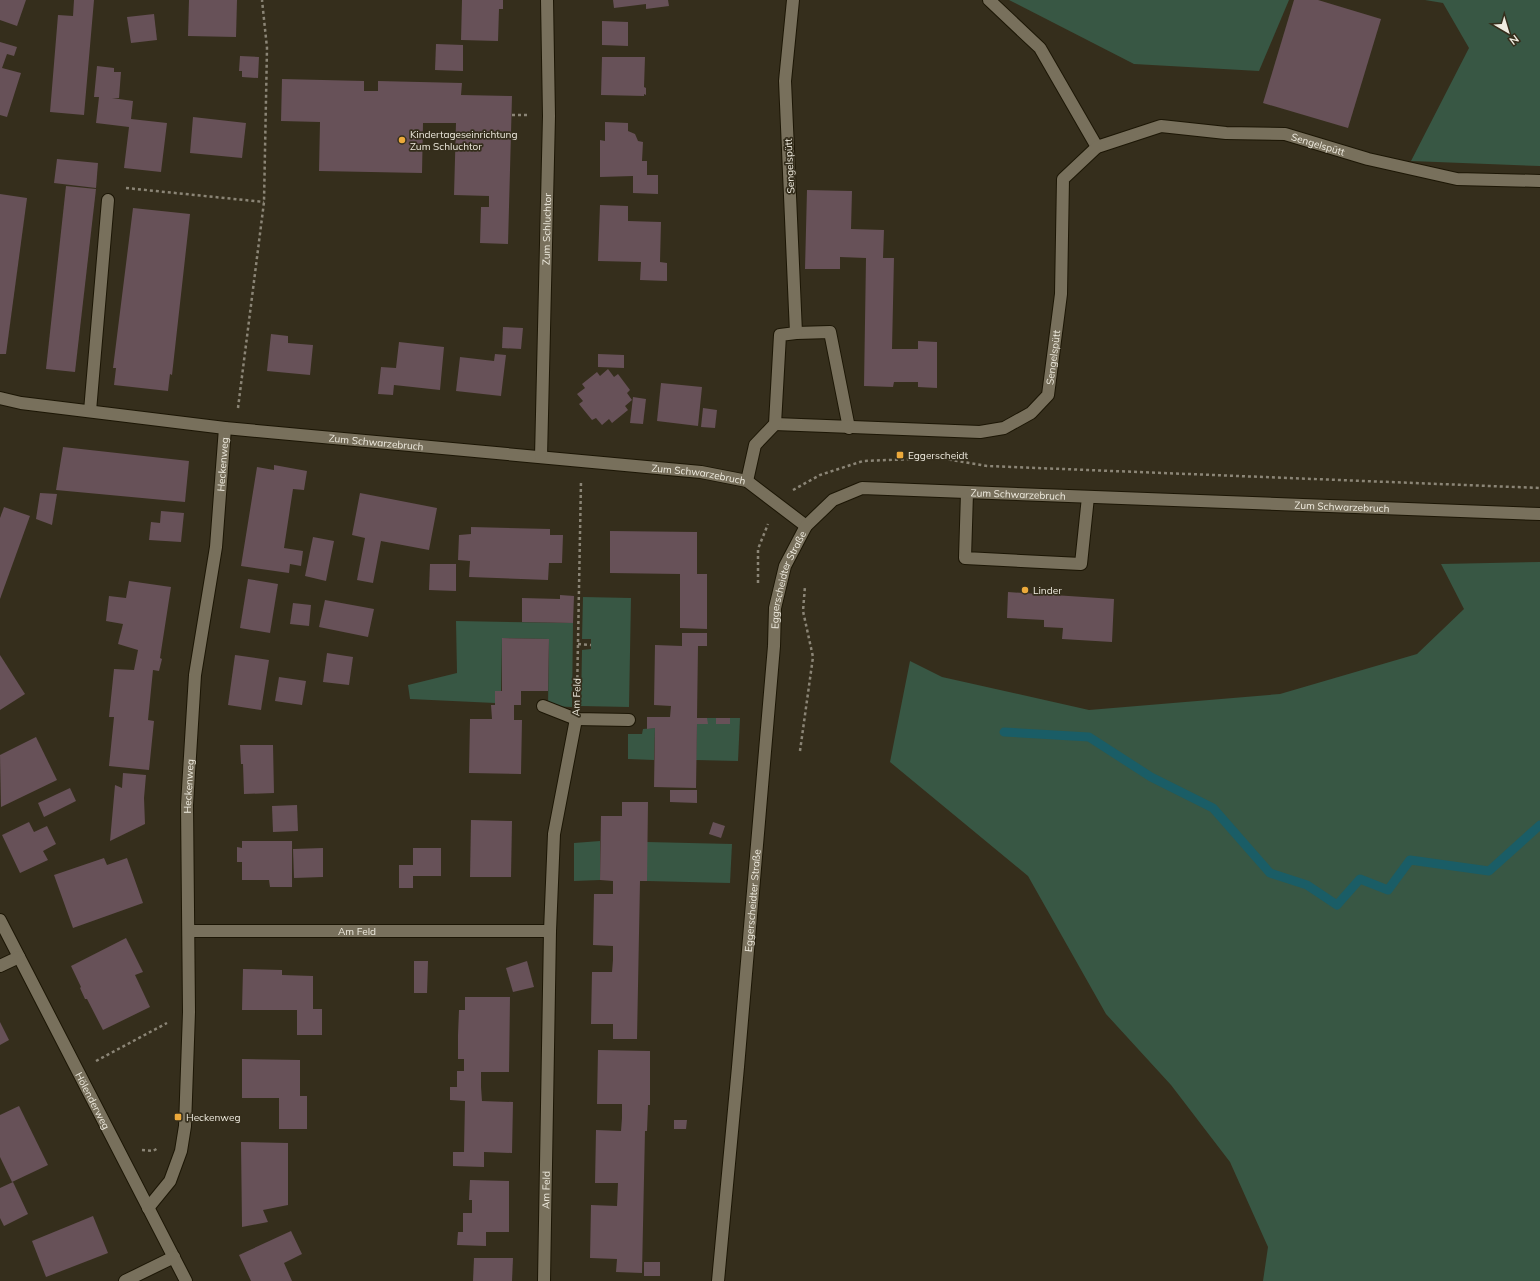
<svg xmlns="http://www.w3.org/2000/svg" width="1540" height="1281" font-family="Mulish,sans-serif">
<rect width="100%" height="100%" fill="#352e1c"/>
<g fill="#385744">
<path d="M1009,0H1289L1259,71L1134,64Z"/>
<path d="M1425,0H1540V166L1411,161L1469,48L1443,3Z"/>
<path d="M1540,562V1281H1263L1268,1247L1230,1162L1171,1085L1106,1014L1028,876L890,762L910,661L942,677L1089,710L1280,694L1417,654L1464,609L1441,564Z"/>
<path d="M583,597L631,598L629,707L581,706L582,650L591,649V639H582Z"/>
<path d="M456,621L573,623L572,707L548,706L549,639L502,638L501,691L495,703L410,699L408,685L457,673Z"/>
<path d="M697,718H740L738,761L696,760Z"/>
<path d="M655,728L654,760L628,759V734H642L643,729Z"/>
<path d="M600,841V880L574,881V843Z"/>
<path d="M647,842L732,844L730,883L647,881Z"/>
</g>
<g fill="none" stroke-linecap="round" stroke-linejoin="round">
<path stroke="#1a5d66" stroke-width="9" d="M1004,732L1089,737L1151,777L1213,808L1270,873L1307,885L1337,905L1360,879L1388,890L1410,860L1489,871L1540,825"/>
</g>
<g fill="#675158">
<path d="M0,0H26L17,26L0,20Z"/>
<path d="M74,0H94L84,115L50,112L58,15L73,16Z"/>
<path d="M189,0H237L236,37L188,36Z"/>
<path d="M462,0H503V9H499L498,41L461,40Z"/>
<path d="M613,0H668L669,6L646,9V4L614,8Z"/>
<path d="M1294,0H1318L1381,19L1348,128L1263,103Z"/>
<path d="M154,14L157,40L131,43L127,17Z"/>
<path d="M602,21L628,22V46L602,45Z"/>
<path d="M0,42L17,47L14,56L7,54L2,68L21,73L7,117L0,115Z"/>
<path d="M436,44L463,45V71L435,70Z"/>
<path d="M240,56L259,57L258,78L242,77V71H239Z"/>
<path d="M602,57H645L644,87L646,88V95L644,94V96L601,95Z"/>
<path d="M97,66L114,68V72H121L119,98H112L133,101L131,119L167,123L161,172L124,168L129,127L96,123L99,97H94Z"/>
<path d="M282,79L364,81V91H378V81L462,83L461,95L512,96L508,244L480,243L481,207H489V196L454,195L456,123H423L422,173L319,171L320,122L281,121Z"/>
<path d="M193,117L246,123L242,158L190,153Z"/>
<path d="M605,122L628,123V131L635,134L638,141L643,142L642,161H647V175H658V194L633,193V176L600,177V140L605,141Z"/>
<path d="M57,159L98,163L96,188L54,183Z"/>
<path d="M66,186L96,189L75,372L46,369Z"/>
<path d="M807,190L852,191L851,229L884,230L883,258H894L892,349H918V341L937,342V388L918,387V382H894L893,387L864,386L866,258L840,257V269H805Z"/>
<path d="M0,194L27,198L6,354H0Z"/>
<path d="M600,205L628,206V221L661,222L660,262L667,263V281L640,280L641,262L598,261Z"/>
<path d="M133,208L190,214L172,375L170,374L168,391L114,385L116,368H113Z"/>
<path d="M503,327L523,328L521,349L502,348Z"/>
<path d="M271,334L288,336V343L313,345L310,375L267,371Z"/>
<path d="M399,342L444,347L440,390L394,385L393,395L378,394L381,367L396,368Z"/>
<path d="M495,354L506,355L501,396L456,391L460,357L494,361Z"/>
<path d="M598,354L624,355V368L598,367Z"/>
<path d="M608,369L614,377L618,374L630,390L627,393L632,400L625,406L628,410L612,423L609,419L602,425L596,418L592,420L579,404L583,401L577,394L585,388L582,384L597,372L600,376Z"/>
<path d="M661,383L702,387L698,426L657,421Z"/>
<path d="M633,397L646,399L643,424L630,423Z"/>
<path d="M703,408L717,410L715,428L701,427Z"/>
<path d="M63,447L189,461L185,502L56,490Z"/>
<path d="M274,465L307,471L304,490L293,489L284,548L303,551L301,566L290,564L289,573L241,566L257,467L274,470Z"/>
<path d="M40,493L57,494L52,525L36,519Z"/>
<path d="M360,493L437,508L429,550L381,541L373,583L357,580L365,538L352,535Z"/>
<path d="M4,507L30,516L0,599V518Z"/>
<path d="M161,511L184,513L181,542L149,540L151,522L160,523Z"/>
<path d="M471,527L550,529V535H563L562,563H549L548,580L469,577L470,561L458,560L459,535L471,534Z"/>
<path d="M610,531L697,532V574H707V629L680,628V574L610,573Z"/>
<path d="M313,537L334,541L326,581L305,576Z"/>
<path d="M430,564H456V591L429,590Z"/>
<path d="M248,579L278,584L270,633L240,628Z"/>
<path d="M129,581L171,587L160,658L162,659L159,671L153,670L148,720L154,721L149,770L109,766L114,717H109L114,669L134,670L138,650L118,644L123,624L106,621L109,596L126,598Z"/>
<path d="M1008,592L1114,599L1112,642L1062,639L1063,628L1044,627V620L1007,618Z"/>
<path d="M560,595L574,596L573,623L522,622V598L560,599Z"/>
<path d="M325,600L374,609L368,637L319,627Z"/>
<path d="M293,603L311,605L309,626L290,624Z"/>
<path d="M682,633H707V646H698L697,718H707L708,724H697L696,788L654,787L655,728L647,729V717H670L671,706L654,705L655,645L682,646Z"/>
<path d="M502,638L549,639L548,691H521V705H514V720H522L521,774L469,773L470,719H492L491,705H495V691H502Z"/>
<path d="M327,653L353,657L349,685L323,682Z"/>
<path d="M0,655L25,694L0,710Z"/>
<path d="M235,655L269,660L261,710L228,705Z"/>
<path d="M279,677L306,681L302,705L275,701Z"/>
<rect x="716" y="718" width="14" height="6"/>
<path d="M36,737L57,780L1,807L0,755Z"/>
<path d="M240,745H273L274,793L244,794L243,764H241Z"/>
<path d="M123,773L146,775L144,798L145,824L110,841L115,785L122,788Z"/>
<path d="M70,788L76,801L44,817L38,803Z"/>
<path d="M670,790H697V803L670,802Z"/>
<path d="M622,802H648L647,881H640L637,1039H613V1024H591L592,972H612L613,960V946L593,945L594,894H613V881L600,880L601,816H622Z"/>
<path d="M297,805L298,831L273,832L272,806Z"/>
<path d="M471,820L512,821L511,877H470Z"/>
<path d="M29,822L34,832L47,826L56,844L43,851L48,860L20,873L2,835Z"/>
<path d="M713,822L725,826L721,838L709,834Z"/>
<path d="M242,841H292V887H270L269,880H242V862H237V847L242,848Z"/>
<path d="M323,848V877L294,878L293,849Z"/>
<path d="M413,848H441V876H413V888H399V865H413Z"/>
<path d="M104,858L107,865L127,858L143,903L73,928L54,875Z"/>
<path d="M126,938L143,972L135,975L150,1007L103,1030L87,999H85L80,988L81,987L71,966Z"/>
<path d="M414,961H428L427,993H414Z"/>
<path d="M527,961L534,987L513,992L506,968Z"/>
<path d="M243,969L282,970V975L313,976V1009H322V1035H297V1010H242Z"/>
<path d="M465,997H510L509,1072H481V1087L482,1101L513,1102L512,1153L484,1152V1167L453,1166V1152H464L465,1101L450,1100V1087H457V1071H464V1059H458V1035L459,1010H465Z"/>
<path d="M0,1022L9,1040L0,1045Z"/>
<path d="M598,1050L650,1051V1105H648L647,1131H645L642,1273L616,1272L617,1259L590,1258L591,1205L617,1206L618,1183H595L596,1130L621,1131L622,1118V1104H597Z"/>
<path d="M242,1059L300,1060V1096H307V1129H279V1098H242Z"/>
<path d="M19,1106L48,1165L12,1182L0,1157V1115Z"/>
<path d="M674,1120H687L686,1129H674Z"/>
<path d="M241,1142L288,1143V1205L263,1210L268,1222L242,1227Z"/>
<path d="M470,1180L509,1181V1232H486V1246L457,1245L458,1232H463V1213H472V1200H469Z"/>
<path d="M13,1182L28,1214L4,1226L0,1218V1188Z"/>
<path d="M93,1216L108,1253L46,1277L32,1241Z"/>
<path d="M291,1231L302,1254L284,1263L292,1281H251L239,1255Z"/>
<path d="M474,1258H513L512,1281H473Z"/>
<rect x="644" y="1262" width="16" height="14"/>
</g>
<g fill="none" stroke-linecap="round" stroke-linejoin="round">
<g stroke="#1c1605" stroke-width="14">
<g id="lane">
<path d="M989,0L1040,48L1097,147"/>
<path d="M796,333L830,332L849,428"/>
<path d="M90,411L108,200"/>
<path id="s1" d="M775,424L980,432L1004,428L1031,413L1048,395L1061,294L1063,179L1097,147L1161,126L1226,133L1285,134L1368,159L1457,179L1540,181"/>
<path d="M747,481L755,445L775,424L780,335L796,333L785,81L793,0"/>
<path d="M967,493L965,558L1081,564L1088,497"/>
<path d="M543,706L576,719L629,720"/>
</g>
</g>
<g stroke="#1c1605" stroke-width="14">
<g id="street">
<path id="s2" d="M0,398L21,403L225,428L701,472L747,481L806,526"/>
<path id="s3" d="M541,457L549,116L547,0"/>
<path id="s4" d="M0,920L186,1281"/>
<path id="s5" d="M189,931H550"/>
<path d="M0,966L19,957"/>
<path id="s6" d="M148,1208L170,1181L181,1151L185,1126L189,1012L187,805L195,675L216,547L225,428"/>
<path d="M125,1281L174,1257"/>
<path id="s7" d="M544,1281L550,931L554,834L576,719"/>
</g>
</g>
<g stroke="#1c1605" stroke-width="14">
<g id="secondary">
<path id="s8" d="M718,1281L738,1067L774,646L775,608L785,566L806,526L833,500L862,488L1540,514"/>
</g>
</g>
<g stroke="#8b8576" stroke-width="2.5" stroke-dasharray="3 3" stroke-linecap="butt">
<path d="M512,115H527"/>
<path d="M126,188L264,202"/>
<path d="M238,408L264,202L267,48L262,0"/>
<path d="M793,490L820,475L863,461L940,458L987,466L1540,488"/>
<path d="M758,583V549L768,524"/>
<path d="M578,644L591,645"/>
<path d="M577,696L581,481"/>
<path d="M800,751L813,657L803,611L805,586"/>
<path d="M96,1061L167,1023"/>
<path d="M142,1150L153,1151L158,1148"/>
</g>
<use href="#lane" stroke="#78705c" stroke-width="12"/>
<use href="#street" stroke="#78705c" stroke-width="12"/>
<use href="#secondary" stroke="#78705c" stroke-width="12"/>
</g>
<g fill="#eca93b" stroke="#352e1c" stroke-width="1.5">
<circle cx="402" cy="140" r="4"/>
<rect x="896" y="451" width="8" height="8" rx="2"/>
<circle cx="1025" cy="590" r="4"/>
<rect x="174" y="1113" width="8" height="8" rx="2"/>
</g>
<g text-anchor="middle" stroke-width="3.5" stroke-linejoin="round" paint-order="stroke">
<g font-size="10" fill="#f0ece0" stroke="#352e1c" text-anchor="start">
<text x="410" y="138">Kindertageseinrichtung<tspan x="410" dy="12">Zum Schluchtor</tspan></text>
<text x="908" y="459">Eggerscheidt</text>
<text x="1033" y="594">Linder</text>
<text x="186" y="1121">Heckenweg</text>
</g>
<g font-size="10" fill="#f0ece0" stroke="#352e1c">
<text dy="4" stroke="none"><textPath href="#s1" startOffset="775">Sengelspütt</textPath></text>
<text transform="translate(789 166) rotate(-93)" y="4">Sengelspütt</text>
<text dy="4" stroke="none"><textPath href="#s3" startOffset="228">Zum Schluchtor</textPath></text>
<text dy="4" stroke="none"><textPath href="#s1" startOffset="323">Sengelspütt</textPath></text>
<text dy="4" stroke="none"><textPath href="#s2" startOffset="379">Zum Schwarzebruch</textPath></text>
<text dy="4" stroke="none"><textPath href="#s6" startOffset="756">Heckenweg</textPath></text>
<text dy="4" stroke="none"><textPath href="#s2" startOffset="703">Zum Schwarzebruch</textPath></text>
<text dy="4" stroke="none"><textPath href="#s8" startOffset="989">Zum Schwarzebruch</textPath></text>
<text dy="4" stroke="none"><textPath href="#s8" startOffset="1313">Zum Schwarzebruch</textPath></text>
<text dy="4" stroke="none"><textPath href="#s8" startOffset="706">Eggerscheidter Straße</textPath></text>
<text transform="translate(576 697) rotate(-88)" y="4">Am Feld</text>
<text dy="4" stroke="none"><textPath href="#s6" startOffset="432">Heckenweg</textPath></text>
<text dy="4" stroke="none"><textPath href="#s8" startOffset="382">Eggerscheidter Straße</textPath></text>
<text dy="4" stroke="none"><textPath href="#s5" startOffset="168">Am Feld</textPath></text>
<text dy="4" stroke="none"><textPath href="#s4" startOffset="203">Hölenderweg</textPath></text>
<text dy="4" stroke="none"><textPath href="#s7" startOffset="91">Am Feld</textPath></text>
</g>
</g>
<g transform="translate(1508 32) rotate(142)" stroke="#352e1c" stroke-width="3" paint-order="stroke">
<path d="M0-3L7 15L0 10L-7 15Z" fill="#f0ece0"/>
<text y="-6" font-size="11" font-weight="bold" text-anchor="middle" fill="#f0ece0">N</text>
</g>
</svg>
